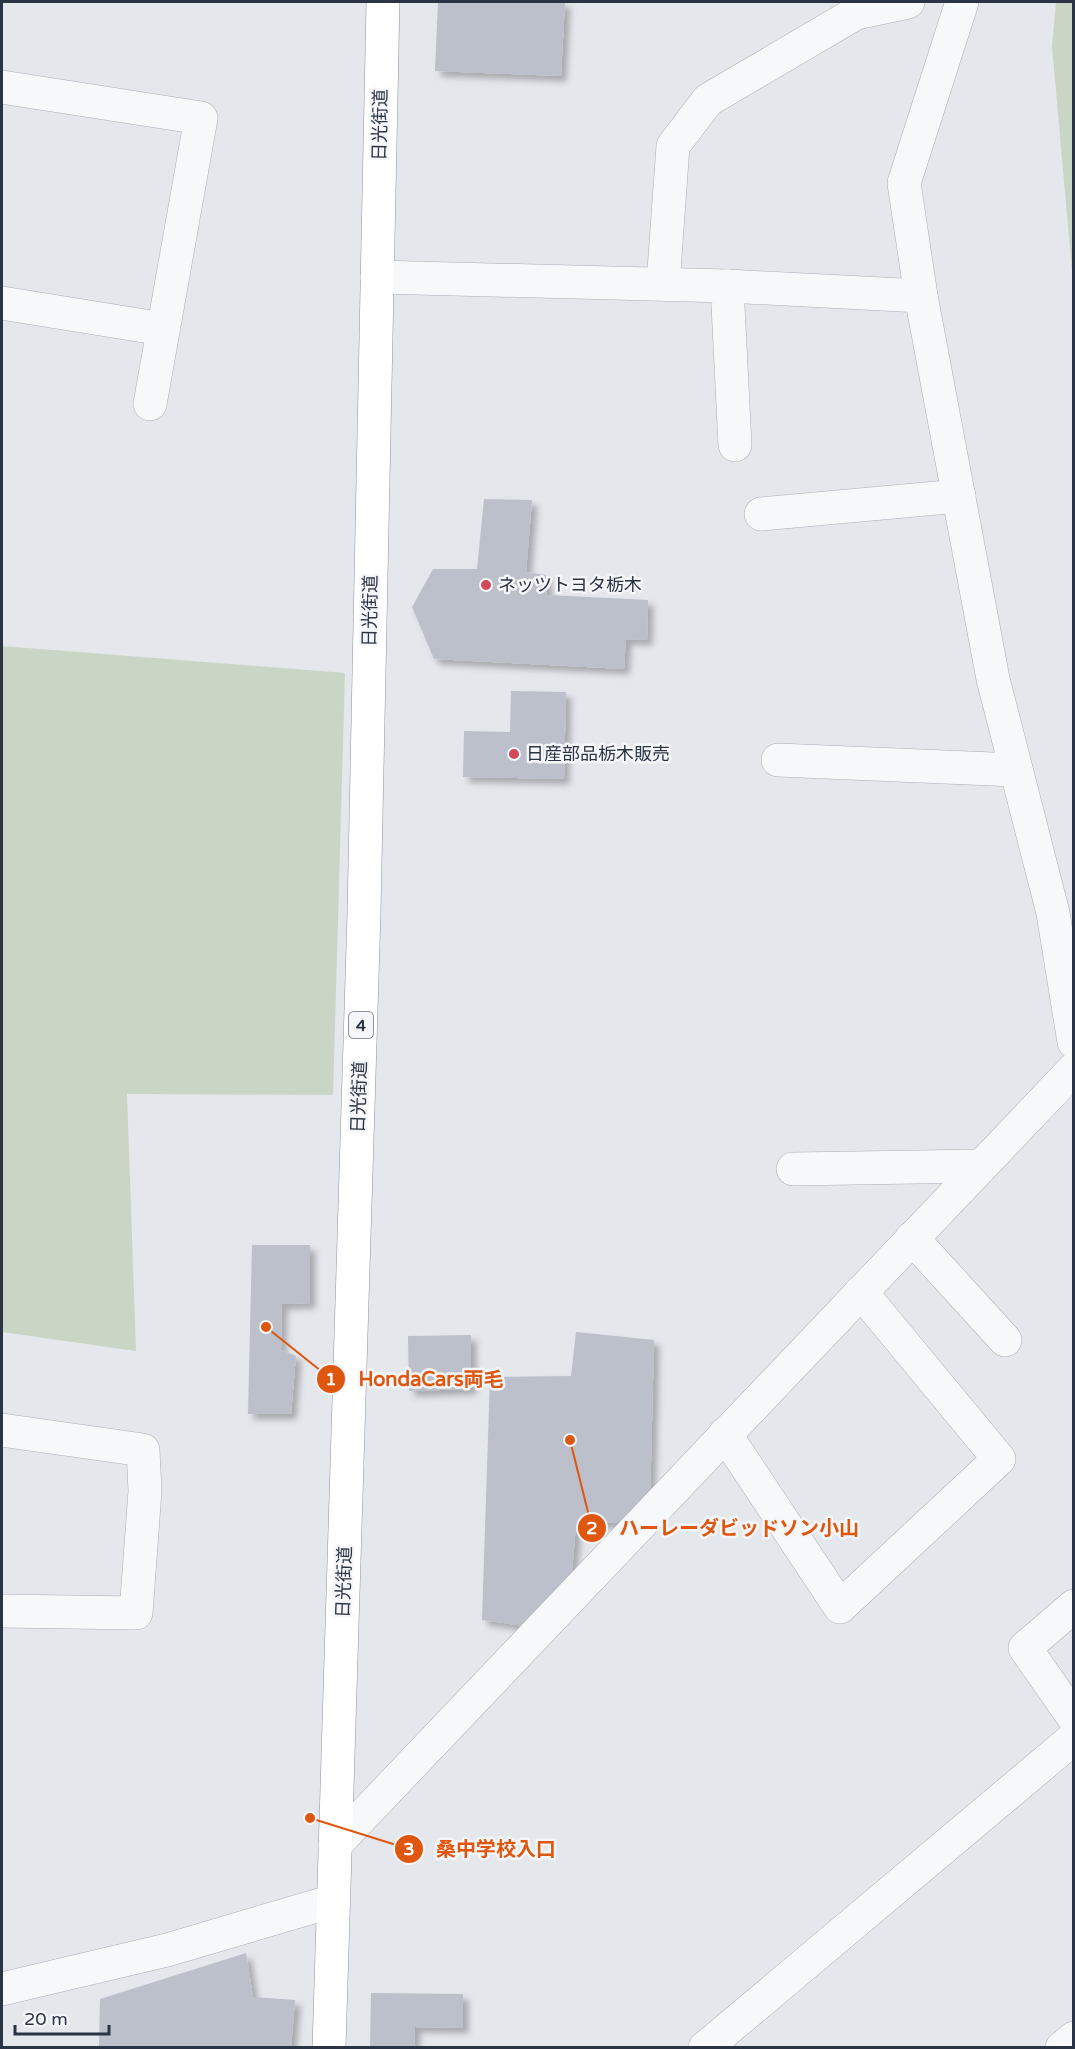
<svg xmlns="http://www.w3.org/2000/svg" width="1075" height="2049" font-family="'Varela Round','Noto Sans JP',sans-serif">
<defs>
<filter id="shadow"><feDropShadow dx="5.5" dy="5.5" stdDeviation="3" flood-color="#0004"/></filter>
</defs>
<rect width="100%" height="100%" fill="#e4e7ec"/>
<g fill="#c9d6c5">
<path d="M1056,2H1073V282L1052,46Z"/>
<path d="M2,646L345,673L333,1095L127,1094L136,1351L2,1332Z"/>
</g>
<g fill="#bbc0ca" filter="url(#shadow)">
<path d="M438,2H565L561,76L435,71Z"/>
<path d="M484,499L532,500L526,572L546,575L547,595L648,600L647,640L626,639L624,669L434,659L412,607L433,569H477Z"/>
<path d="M511,691L566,692L564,779L463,777L464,731L510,732Z"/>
<path d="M252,1245H310V1303L282,1304L281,1350L296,1356L291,1414H248Z"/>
<path d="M576,1332L654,1340L650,1504L631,1521L576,1525L571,1583L525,1626L482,1620L490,1377L571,1376Z"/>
<path d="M471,1335V1389L409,1391L408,1336Z"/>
<path d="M246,1953L253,1997L295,2000L291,2048H99L100,1999Z"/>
<path d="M371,1993L463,1994V2028L415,2027L414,2048H370Z"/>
</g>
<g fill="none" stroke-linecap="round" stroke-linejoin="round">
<g stroke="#a9aeb7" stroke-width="34">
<g id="street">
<path d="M962,2L904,183L921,296L993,679L1053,913L1074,1042"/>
<path d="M2,87L201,118L150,404"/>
<path d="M377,277L727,286L735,445"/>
<path d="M663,284L673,146L708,100L856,13L908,2"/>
<path d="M727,286L921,296"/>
<path d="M2,303L163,329"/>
<path d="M761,514L959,496"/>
<path d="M778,760L1016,770"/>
<path d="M793,1169L980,1166"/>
<path d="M912,1238L1005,1340"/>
<path d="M2,1430L143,1450L145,1491L136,1613L2,1611"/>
<path d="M725,1434L840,1607L999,1459L861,1292"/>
<path d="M1074,1606L1025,1648L1074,1718"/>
<path d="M335,1845L1074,1069"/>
<path d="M2,1989L167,1950L333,1901"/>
<path d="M705,2048L1074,1738"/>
<path d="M1062,2048L1074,2038"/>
</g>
</g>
<g stroke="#8b94a3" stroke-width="34">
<path id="highway" d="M329,2048L364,913L383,2"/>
</g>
<use href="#street" stroke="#f7f8fa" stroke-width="33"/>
<use href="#highway" stroke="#fff" stroke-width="33"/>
</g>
<g fill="#d1495b" stroke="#f4f6f9" stroke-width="2">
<circle cx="486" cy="585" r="6"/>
<circle cx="514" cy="754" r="6"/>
</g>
<g text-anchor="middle" stroke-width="5" stroke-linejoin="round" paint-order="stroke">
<rect fill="#f4f6f9" stroke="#676e7b" stroke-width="1.5" x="349" y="1012" width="24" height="26" rx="4.5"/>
<g font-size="16" font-weight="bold" fill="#2b3445">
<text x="361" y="1031">4</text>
</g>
<g font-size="18" fill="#2b3445" stroke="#f4f6f9">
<text transform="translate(380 125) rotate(-89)" y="6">日光街道</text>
<text transform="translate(370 611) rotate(-89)" y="6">日光街道</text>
<text transform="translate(359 1097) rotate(-88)" y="6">日光街道</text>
<text transform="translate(344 1582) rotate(-88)" y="6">日光街道</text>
</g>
<g font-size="18" fill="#2b3445" stroke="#f4f6f9" text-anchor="start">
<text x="498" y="591">ネッツトヨタ栃木</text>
<text x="526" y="760">日産部品栃木販売</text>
</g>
</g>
<path fill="none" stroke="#df570f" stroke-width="2" d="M266 1327L331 1379M570 1440L592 1528M310 1818L409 1849"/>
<g fill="#df570f" stroke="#f4f6f9" stroke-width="2">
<circle cx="266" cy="1327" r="6"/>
<circle cx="570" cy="1440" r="6"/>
<circle cx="310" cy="1818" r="6"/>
<circle cx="331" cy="1379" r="15"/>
<circle cx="592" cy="1528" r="15"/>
<circle cx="409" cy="1849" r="15"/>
</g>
<g font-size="18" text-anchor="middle" font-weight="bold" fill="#fff">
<text x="331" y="1385">1</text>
<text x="592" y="1534">2</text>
<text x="409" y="1855">3</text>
</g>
<g font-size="20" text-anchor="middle" font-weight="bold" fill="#df570f" stroke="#f4f6f9" stroke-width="5" stroke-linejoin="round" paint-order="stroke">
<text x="431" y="1386">HondaCars両毛</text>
<text x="739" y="1535">ハーレーダビッドソン小山</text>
<text x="496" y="1856">桑中学校入口</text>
</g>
<rect width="1075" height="2049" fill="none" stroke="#2b3445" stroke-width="6"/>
<path d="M15 2025v9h94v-9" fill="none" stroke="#2b3445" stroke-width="3"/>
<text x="24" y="2025" font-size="18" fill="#2b3445" stroke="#f4f6f9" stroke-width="4.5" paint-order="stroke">20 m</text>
</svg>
